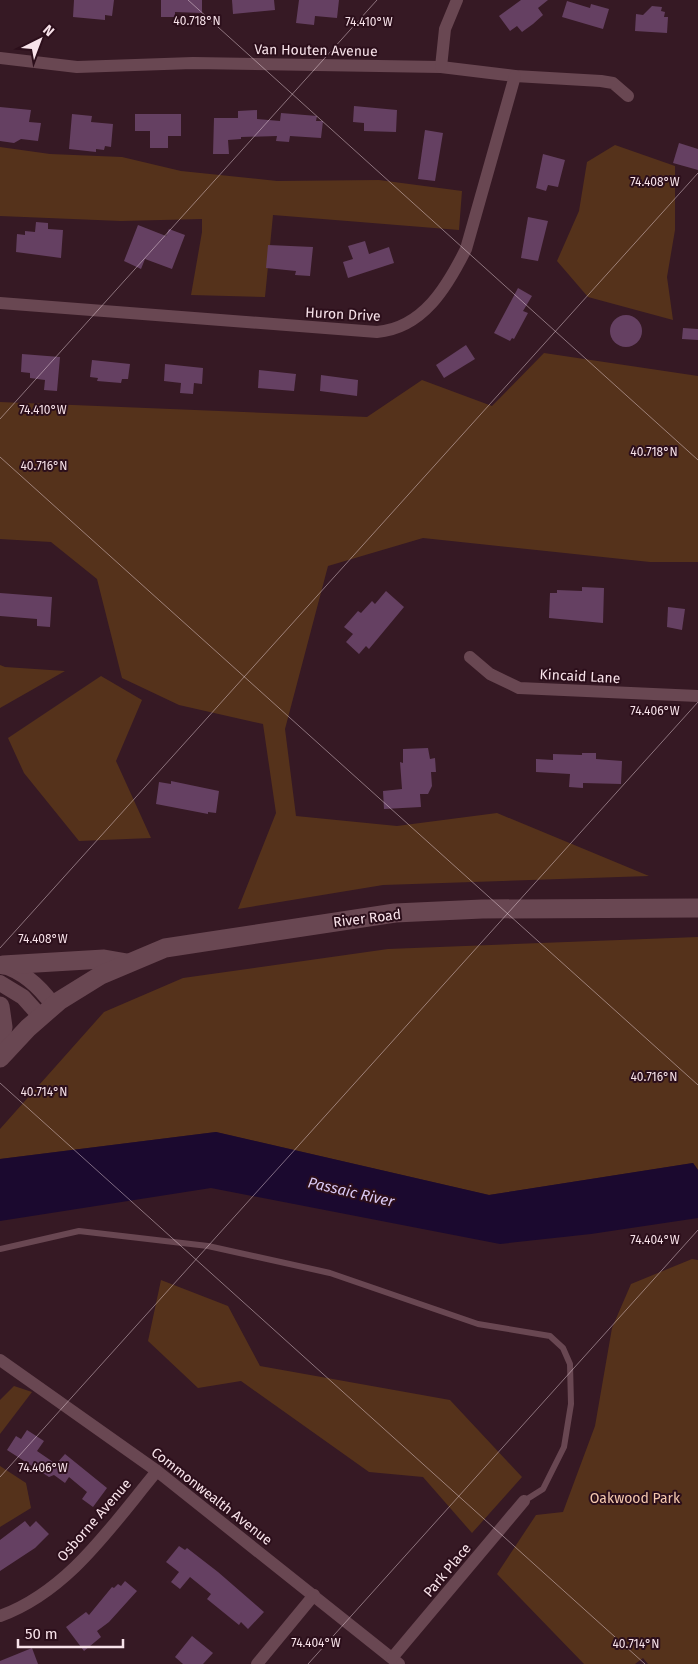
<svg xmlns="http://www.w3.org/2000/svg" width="698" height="1664" font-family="'Fira Sans',sans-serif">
<rect width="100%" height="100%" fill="#361924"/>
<g fill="#55321b">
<path d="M615,145L675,166V230L667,277L673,320L588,297L557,261L579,211L587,162Z"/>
<path d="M0,147L50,154L122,157L181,171L277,181L379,180L462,191L459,230L273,215L265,297L191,295L202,232V219L121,221L0,216Z"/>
<path d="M544,353L698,376V562H650L423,538L328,566L285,729L296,816L397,826L497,813L649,876L383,885L238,909L276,813L263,724L179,705L122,678L97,579L51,542L0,539V402L367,417L422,380L492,406Z"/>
<path d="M0,665L5,667L65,671L0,708Z"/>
<path d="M101,676L142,700L116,761L151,838L79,841L24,773L8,738Z"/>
<path d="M698,937V1170L693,1163L489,1195L216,1132L0,1159V1129L104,1012L183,978L388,949Z"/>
<path d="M692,1259L698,1260V1664H648L643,1658L635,1664H584L497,1574L536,1515L563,1512L595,1426L612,1328L631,1284Z"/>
<path d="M161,1280L228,1306L260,1366L450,1400L522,1477L472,1533L423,1477L369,1472L241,1381L198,1388L148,1341Z"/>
<path d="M14,1386L32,1392L0,1434V1400Z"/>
<path d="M0,1466L26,1483L31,1508L0,1527Z"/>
</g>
<path fill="#1b092f" d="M216,1132L489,1195L693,1163L698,1170V1218L591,1234L500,1244L211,1188L0,1221V1159Z"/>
<g fill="#654062">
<path d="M74,0H114L112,16L105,15V20L73,17Z"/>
<path d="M161,0H202V13L175,12V17H161Z"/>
<path d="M232,0H274L275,10L233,14Z"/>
<path d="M299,0H339L337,18L315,16L314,25L296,23Z"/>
<path d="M521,0H548L538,8L543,15L533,24L522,32L517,26L510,31L499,16Z"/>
<path d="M567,1L590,8L591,4L609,9L603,29L562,17Z"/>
<path d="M652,6L662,7L661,11L665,12L664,17H668L667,33L635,31L636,14L643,15Z"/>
<path d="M354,106L397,110L396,132L364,131V123L353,122Z"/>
<path d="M0,107L31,110L29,122L41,123L38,141L21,139L14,143L0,141Z"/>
<path d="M257,110V119L280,121L281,113L317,116L316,121H323L321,138L290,136L289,142L276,141L277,136L241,137V139L228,140L229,154H213L214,118H238V111Z"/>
<path d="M72,114L92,116L91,122L113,124L111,147L105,146L104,150L96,149V152L69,149Z"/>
<path d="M135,114H181V136H168V148H150V131H135Z"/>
<path d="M425,130L443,133L435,181L418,179Z"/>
<path d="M679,143L698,149V170L673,163Z"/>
<path d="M543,154L565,160L558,187L548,185L546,191L536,188Z"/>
<path d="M528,217L548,221L538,261L521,258Z"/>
<path d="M36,222L48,223V229L63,230L61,258L16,252L17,234L25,235V231L35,232Z"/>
<path d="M138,225L166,236L169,229L185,235L172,269L145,259L141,269L124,261Z"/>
<path d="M365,241L369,254L389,247L394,263L348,278L343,262L353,259L348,246Z"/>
<path d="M268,245L313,247L310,276L295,275L296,271L266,268Z"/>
<path d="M518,288L532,296L523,311L528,313L514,339L512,338L510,341L494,333Z"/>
<circle cx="626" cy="331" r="16"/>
<path d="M683,328L698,329V340L682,339Z"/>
<path d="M466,345L475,359L444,378L436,365Z"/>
<path d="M22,354L60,357L57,391L44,390L45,380L30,378V373L21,372Z"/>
<path d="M92,360L130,364L128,379H122L121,383L97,381L98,378L90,377Z"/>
<path d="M165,364L203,368L202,384L194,383L193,394L180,393L181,383L164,381Z"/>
<path d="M259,370L296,374L294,391L258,388Z"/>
<path d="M321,375L358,380L357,396L320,391Z"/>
<path d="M582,587L604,588L603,623L549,618L550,593H557V590L582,591Z"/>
<path d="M386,591L404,607L369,649L366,646L359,654L346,642L353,634L344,627L358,611L361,613L372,601L375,604Z"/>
<path d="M0,593L52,597L50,627L37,626V619L0,616Z"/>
<path d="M668,607L685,609L682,630L667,627Z"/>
<path d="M428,748L430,759L435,758L436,772H431L432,786L428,794H420L421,807L384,809L383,791L402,789L400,762L403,763V749Z"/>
<path d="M582,753H596V759L622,761L621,784L583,783V788L569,787L570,774L536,772V759L553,760V754L582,755Z"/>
<path d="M171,781L219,791L216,813L208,812V814L156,804L159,782L171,784Z"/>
<path d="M27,1430L44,1441L37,1451L56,1464L65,1454L107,1488L93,1507L82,1499L87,1492L69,1477L65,1483L54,1475L49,1477L7,1450L16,1436L21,1439Z"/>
<path d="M25,1521L30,1527L36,1521L49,1534L35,1548L0,1571V1540Z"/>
<path d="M179,1546L185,1550L187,1548L218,1572L264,1612L248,1629L241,1622L239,1625L207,1599L211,1594L190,1577L180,1589L171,1582L179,1572L166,1562Z"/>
<path d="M125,1581L137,1591L109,1622L97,1631L101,1637L84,1651L66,1627L86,1612L89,1615L112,1587L114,1588L118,1584L121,1586Z"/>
<path d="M192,1636L213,1653L203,1664H183L175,1657Z"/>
<path d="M32,1648L38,1664H0V1661Z"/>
</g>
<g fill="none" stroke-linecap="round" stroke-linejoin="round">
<path stroke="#694752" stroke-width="6" d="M0,1249L79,1231L208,1246L330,1273L478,1324L550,1336L563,1348L570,1364L571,1404L564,1447L543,1489L524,1501"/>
<g stroke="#694752" stroke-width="12">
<path d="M0,58L77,67L193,63L441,67L515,76L601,81L613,83L628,96"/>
<path d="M441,67L445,29L457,0"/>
<path d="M0,303L377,332C423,328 447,287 466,249L515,76"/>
<path d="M470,657L490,674L519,688L698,696"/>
<path d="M0,1360L157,1471L399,1664"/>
<path d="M0,1616C69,1591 112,1525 157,1471"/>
<path d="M392,1658L524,1501"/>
<path d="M257,1664L314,1595"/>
</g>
<g stroke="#694752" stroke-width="16">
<path d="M1,965C23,971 40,987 53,1005"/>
<path d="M0,983L23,997L41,1017"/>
</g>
<g stroke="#694752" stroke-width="19">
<path d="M3,965L104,959L127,963"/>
<path d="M0,1006L3,1027L0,1042"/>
<path d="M0,1058L28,1028L59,1001L101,975L165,948L395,913L482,909L698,908"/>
</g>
</g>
<path fill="none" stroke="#f8e3ea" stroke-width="1" stroke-opacity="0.45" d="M188,0L698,460M0,419L377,0M0,457L698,1085M0,948L698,173M0,1083L645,1664M0,1477L698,702M308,1664L698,1230"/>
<g text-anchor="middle" stroke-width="4" stroke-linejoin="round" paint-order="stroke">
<g font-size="14" fill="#f8e3ea" stroke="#2c0f1b">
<text transform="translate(316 50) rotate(1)" y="5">Van Houten Avenue</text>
<text transform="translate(343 314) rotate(3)" y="5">Huron Drive</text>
<text transform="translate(580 676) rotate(3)" y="5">Kincaid Lane</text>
<text transform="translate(367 918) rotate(-7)" y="5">River Road</text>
<text transform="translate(212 1496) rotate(38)" y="5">Commonwealth Avenue</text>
<text transform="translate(94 1520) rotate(-49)" y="5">Osborne Avenue</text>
<text transform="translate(447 1570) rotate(-50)" y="5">Park Place</text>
</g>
<g font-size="14" fill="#f5c9af" stroke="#2c0f1b">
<text x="635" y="1503">Oakwood Park</text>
</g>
<g font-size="15" font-style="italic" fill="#dacaf5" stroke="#2c0f1b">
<text transform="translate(351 1192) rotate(13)" y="5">Passaic River</text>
</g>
</g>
<g font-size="12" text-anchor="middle" fill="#f8e3ea" stroke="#2c0f1b" stroke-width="4" stroke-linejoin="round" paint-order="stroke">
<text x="197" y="25">40.718°N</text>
<text x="369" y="26">74.410°W</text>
<text x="655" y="186">74.408°W</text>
<text x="43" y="414">74.410°W</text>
<text x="654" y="456">40.718°N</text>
<text x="44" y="470">40.716°N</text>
<text x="655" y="715">74.406°W</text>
<text x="43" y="943">74.408°W</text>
<text x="654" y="1081">40.716°N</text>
<text x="44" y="1096">40.714°N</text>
<text x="655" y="1244">74.404°W</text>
<text x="43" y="1472">74.406°W</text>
<text x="316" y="1647">74.404°W</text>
<text x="636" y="1648">40.714°N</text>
</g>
<g transform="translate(40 40) rotate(42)" stroke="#2c0f1b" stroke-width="4" paint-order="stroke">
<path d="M0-4L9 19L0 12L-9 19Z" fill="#f8e3ea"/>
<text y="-8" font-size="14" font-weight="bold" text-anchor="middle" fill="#f8e3ea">N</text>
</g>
<path d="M18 1639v8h105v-8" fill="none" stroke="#f8e3ea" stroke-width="2.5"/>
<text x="25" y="1639" font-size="15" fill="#f8e3ea" stroke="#2c0f1b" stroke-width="4" paint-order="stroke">50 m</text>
</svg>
